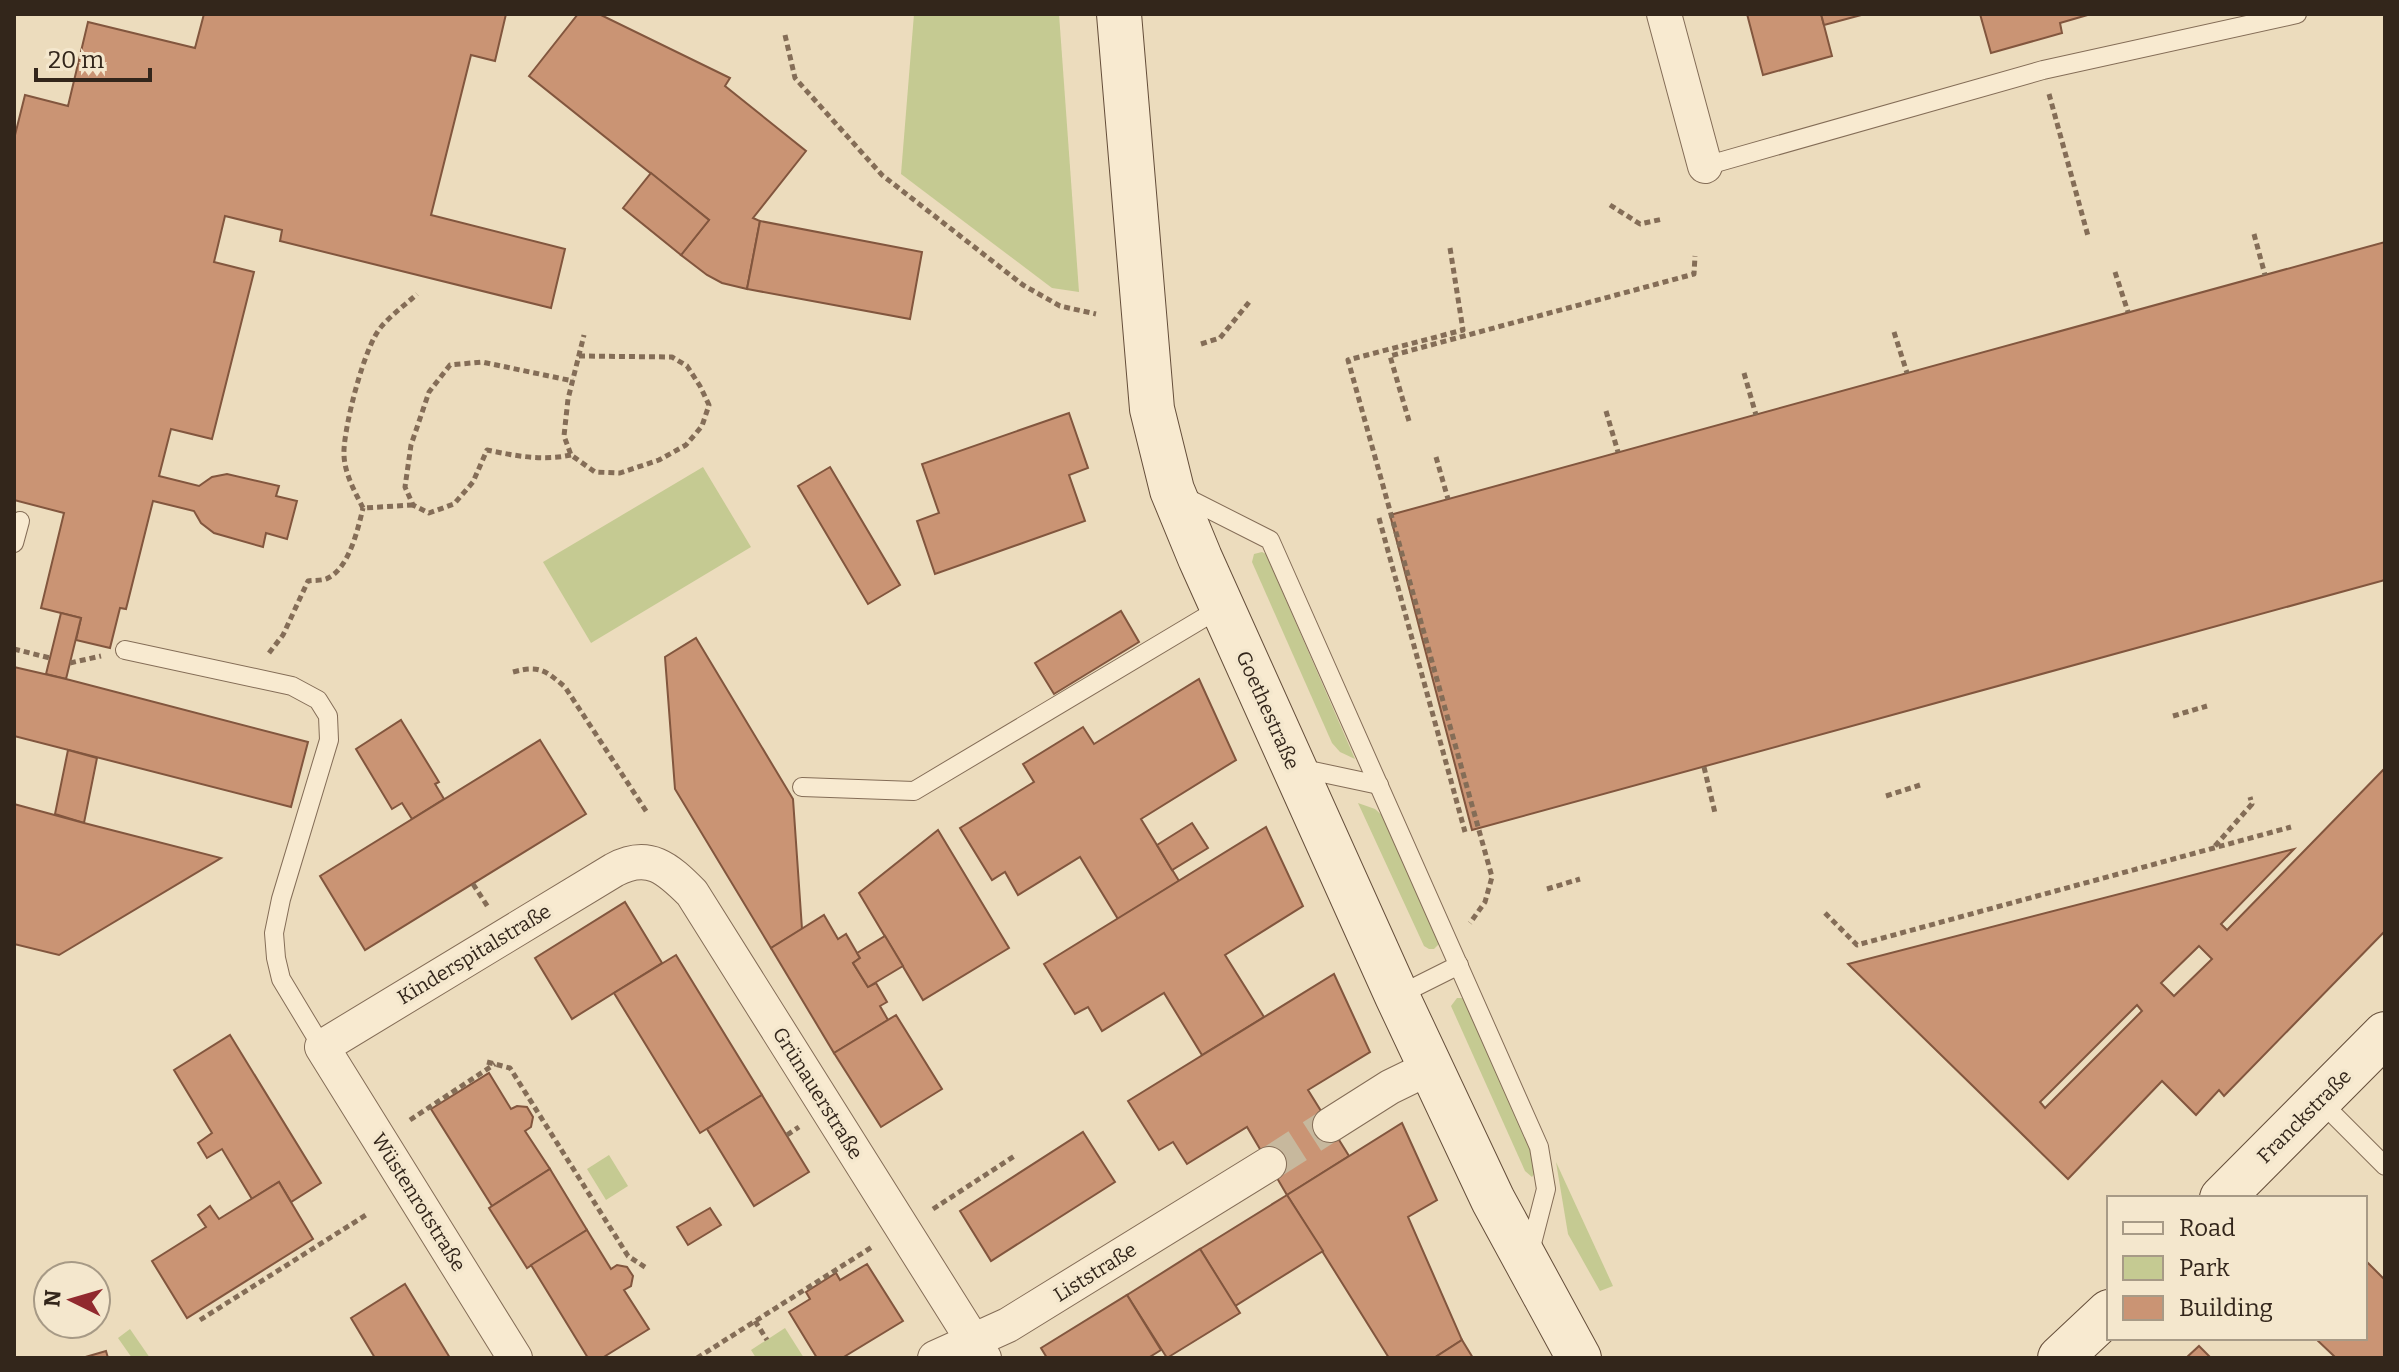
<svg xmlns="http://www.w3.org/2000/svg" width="2399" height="1372" viewBox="0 0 2399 1372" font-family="Bitter,serif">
  <rect width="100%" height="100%" fill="#ecdcbd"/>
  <!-- green -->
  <g fill="#c5ca92">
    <path d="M914,14H1059L1079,292L1052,288L901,174Z"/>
    <path d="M703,467L751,547L591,643L543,562Z"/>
    <path d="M1262,552L1266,554L1355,759L1340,752L1332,743L1252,562L1254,554Z"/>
    <path d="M1358,803L1375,809L1385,818L1439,944L1434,949H1429L1424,946Z"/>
    <path d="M1457,998H1463L1466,1002L1529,1140L1535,1173L1532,1177L1525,1171L1451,1006Z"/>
    <path d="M609,1155L628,1186L606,1200L587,1169Z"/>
    <path d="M1556,1162L1613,1286L1600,1291L1568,1234Z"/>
    <path d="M785,1328L804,1358H756L751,1350Z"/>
    <path d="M130,1329L150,1358H132L118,1338Z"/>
  </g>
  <!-- building -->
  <g fill="#ca9474" stroke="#82563e" stroke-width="2" fill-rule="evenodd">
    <path d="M204,14H506L495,61L471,55L431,215L565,249L551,308L280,241L282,230L225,216L214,262L254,272L212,439L171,429L159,476L199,486L212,477L227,474L279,486L276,496L297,501L287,539L266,533L263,547L214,533L201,523L194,511L153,501L126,609L120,608L110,648L76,640L81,618L41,608L64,513L14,500V139L25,95L68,106L88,22L195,48Z"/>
    <path d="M578,14H599L730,78L725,86L806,151L753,218L760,221L747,289L722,283L707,275L681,255L709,220L529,76Z"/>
    <path d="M1747,14H1821L1832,56L1763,75Z"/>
    <path d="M1821,14H1865L1824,25Z"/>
    <path d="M1980,14H2091L2060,23L2062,33L1991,53Z"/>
    <path d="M651,173L709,220L681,255L623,208Z"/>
    <path d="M760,221L922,252L910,319L747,289Z"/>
    <path d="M2385,242V580L1472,830L1390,515Z"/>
    <path d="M1069,413L1088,468L1069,475L1085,521L935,574L917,521L939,513L922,464Z"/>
    <path d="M830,467L900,585L868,604L798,486Z"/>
    <path d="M1121,611L1139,642L1054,694L1035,663Z"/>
    <path d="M61,613L81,618L66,679L46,674Z"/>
    <path d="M696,638L793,799L802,929L771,948L675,789L665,657Z"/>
    <path d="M14,667L66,679L308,742L291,807L14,736Z"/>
    <path d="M1199,679L1236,760L1141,819L1179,881L1118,919L1080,857L1018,895L1005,872L992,880L960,828L1034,782L1023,764L1083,727L1094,744Z"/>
    <path d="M401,720L439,782L435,784L444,799L412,819L402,803L392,809L356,749Z"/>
    <path d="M540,740L586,814L365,950L320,876Z"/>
    <path d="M68,750L97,758L84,823L55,814Z"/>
    <path d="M2385,768V931L2224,1096L2219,1090L2196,1115L2162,1081L2068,1179L1848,964L2294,849L2221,924L2227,930ZM2199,946L2212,959L2174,996L2161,983ZM2137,1005L2142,1011L2045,1108L2040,1102Z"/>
    <path d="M14,804L84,823L221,858L59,955L14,944Z"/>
    <path d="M1192,823L1208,848L1172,870L1157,845Z"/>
    <path d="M1266,827L1303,906L1225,955L1264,1017L1202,1055L1164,993L1102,1031L1088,1007L1075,1014L1044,964Z"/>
    <path d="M938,830L1009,948L923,1000L859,893Z"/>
    <path d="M625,902L662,963L572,1019L535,958Z"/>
    <path d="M824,915L838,939L846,934L860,958L853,963L868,987L876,983L887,1002L880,1006L888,1020L834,1053L771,948Z"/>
    <path d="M885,936L903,966L868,987L853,963L860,958L857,953Z"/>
    <path d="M676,955L762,1095L700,1133L614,993Z"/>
    <path d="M1334,974L1370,1052L1308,1090L1349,1156L1287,1195L1247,1127L1187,1164L1173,1142L1159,1150L1128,1101Z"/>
    <path d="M896,1015L942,1089L881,1127L834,1053Z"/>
    <path d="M230,1035L321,1183L291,1202L279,1182L252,1199L222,1149L207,1158L198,1143L212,1133L174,1070Z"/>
    <path d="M489,1073L511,1109L517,1106L527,1107L533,1117L531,1127L525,1131L550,1169L492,1206L431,1109Z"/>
    <path d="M762,1095L809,1172L754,1206L707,1129Z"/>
    <path d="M1402,1123L1437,1200L1408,1217L1462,1340L1434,1358H1389L1287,1195Z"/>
    <path d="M1083,1132L1115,1182L991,1261L960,1211Z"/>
    <path d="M550,1169L587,1230L527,1268L489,1208Z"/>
    <path d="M279,1182L313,1239L187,1318L152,1261L206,1227L198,1215L210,1206L219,1219Z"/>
    <path d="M1287,1195L1323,1251L1235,1306L1200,1249Z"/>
    <path d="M710,1208L721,1225L688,1245L677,1227Z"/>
    <path d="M587,1230L611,1269L617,1265L627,1267L633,1276L631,1286L624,1290L649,1329L602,1358H588L531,1265Z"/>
    <path d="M1200,1249L1240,1313L1167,1358L1127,1295Z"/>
    <path d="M2365,1260L2385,1280V1358H2336L2315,1338H2365Z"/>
    <path d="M867,1264L903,1321L842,1358H817L789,1312L810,1299L806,1292L836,1273L840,1280Z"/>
    <path d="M405,1284L450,1358H375L351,1318Z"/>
    <path d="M1127,1295L1161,1350L1148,1358H1047L1041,1348Z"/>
    <path d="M1462,1340L1473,1358H1434Z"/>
    <path d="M2199,1346L2211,1358H2186Z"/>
    <path d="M106,1351L108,1358H82Z"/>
  </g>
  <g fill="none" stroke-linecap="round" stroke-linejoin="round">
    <!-- street-tunnel -->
    <path stroke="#c7b89d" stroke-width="34" stroke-dasharray="34 17" stroke-linecap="butt" d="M1269,1164L1330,1125"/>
    <!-- lane casing -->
    <g stroke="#846d57" stroke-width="20">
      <g id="lane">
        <path d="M1705,166L2043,70L2297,14"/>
        <path d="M1181,495L1270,540L1539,1147L1546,1189L1529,1255"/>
        <path d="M14,543L20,521"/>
        <path d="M125,650L292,686L318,700L328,716L329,740L281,899L274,933L276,958L281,979L322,1047"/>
        <path d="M1299,768L1379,785"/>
        <path d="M802,787L914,791L1222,607"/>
        <path d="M1397,996L1459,965"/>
        <path d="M2319,1100L2385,1166"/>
      </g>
    </g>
    <!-- street casing -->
    <g stroke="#846d57" stroke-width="36">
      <g id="street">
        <path d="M1664,14L1705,166"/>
        <path d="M1330,1125L1390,1087L1431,1067"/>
        <path d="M515,1358L322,1047L614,870C649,851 668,869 692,893L984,1358"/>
        <path d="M935,1358L1008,1325L1269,1164"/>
      </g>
    </g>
    <!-- secondary casing -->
    <g stroke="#654e3a" stroke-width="46">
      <g id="secondary">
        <path d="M1119,14L1152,409L1172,490L1200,558L1397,996L1493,1200L1579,1358"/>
        <path d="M2222,1198L2385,1034"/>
        <path d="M2060,1358L2109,1312"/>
      </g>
    </g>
    <!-- path -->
    <g stroke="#846d57" stroke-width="5" stroke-dasharray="6 4" stroke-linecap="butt">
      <path d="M785,35L795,78L882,175L1023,285L1060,306L1096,314"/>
      <path d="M2049,94L2088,236"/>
      <path d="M1610,205L1640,224L1663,219"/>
      <path d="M2254,234L2265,275"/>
      <path d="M1450,248L1463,330L1348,360L1492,877L1485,902L1470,923"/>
      <path d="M2115,272L2128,312"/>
      <path d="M1894,332L1907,373"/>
      <path d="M1201,344L1220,338L1250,301"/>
      <path d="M579,356L672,357L687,366L700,386L709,405L702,426L686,445L659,460L620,473L595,472L571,455L564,436L568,399L584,335"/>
      <path d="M1744,373L1756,415"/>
      <path d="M1606,411L1618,452"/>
      <path d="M1409,421L1390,356L1694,274L1695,256"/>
      <path d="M571,455C542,461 516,456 487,450L473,482L454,504L429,513L413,505L405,487L411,445L429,392L450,365L482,362L573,381"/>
      <path d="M1436,457L1448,499"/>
      <path d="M413,505L363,508C354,490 343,471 344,450C345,424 364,347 381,327C391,315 405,305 417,294"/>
      <path d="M1379,518L1465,832"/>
      <path d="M14,649L50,658"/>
      <path d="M269,653L283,635L308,581C313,580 323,581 328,578C349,568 358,529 363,508"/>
      <path d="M70,663L101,656"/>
      <path d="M513,672C539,665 545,670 565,687L648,814"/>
      <path d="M2173,716L2207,706"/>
      <path d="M1704,767L1715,813"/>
      <path d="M1886,796L1920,785"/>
      <path d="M2215,846L2252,804L2250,797"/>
      <path d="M473,884L488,907"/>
      <path d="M1547,889L1580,879"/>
      <path d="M1825,913L1857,945L2291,827"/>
      <path d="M487,1062L510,1068L628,1256L648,1269"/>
      <path d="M410,1120L495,1064"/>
      <path d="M787,1135L799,1127"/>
      <path d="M933,1209L1016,1155"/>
      <path d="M200,1320L366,1215"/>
      <path d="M755,1321L767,1340"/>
      <path d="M697,1358L872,1247"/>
    </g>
    <!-- lane -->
    <use href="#lane" stroke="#f8ead0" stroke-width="18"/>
    <!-- street -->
    <use href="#street" stroke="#f8ead0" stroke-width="34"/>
    <!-- secondary -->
    <use href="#secondary" stroke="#f8ead0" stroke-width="44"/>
  </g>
  <g text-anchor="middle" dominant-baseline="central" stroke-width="7" stroke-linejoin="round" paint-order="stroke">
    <!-- street labels -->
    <g font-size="20" fill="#33261b" stroke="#f4e7cd">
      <text transform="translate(1268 710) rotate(66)">Goethestraße</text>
      <text transform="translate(474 954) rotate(-31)">Kinderspitalstraße</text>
      <text transform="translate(818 1093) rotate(58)">Grünauerstraße</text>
      <text transform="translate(2304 1116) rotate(-45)">Franckstraße</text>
      <text transform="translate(419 1202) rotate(58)">Wüstenrotstraße</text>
      <text transform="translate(1095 1272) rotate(-32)">Liststraße</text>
    </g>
  </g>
  <!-- border -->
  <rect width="2399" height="1372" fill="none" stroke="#33261b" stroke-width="32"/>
  <!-- legend -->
  <rect x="2107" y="1196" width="260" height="144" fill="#f4e7cd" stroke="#a79a86" stroke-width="2"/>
  <rect x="2123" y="1222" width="40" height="12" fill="#f8ead0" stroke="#a79a86" stroke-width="2"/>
  <text x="2179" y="1236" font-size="24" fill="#33261b">Road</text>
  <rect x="2123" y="1256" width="40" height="24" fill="#c5ca92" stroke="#a79a86" stroke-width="2"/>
  <text x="2179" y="1276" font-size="24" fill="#33261b">Park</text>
  <rect x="2123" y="1296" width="40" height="24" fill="#ca9474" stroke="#a79a86" stroke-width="2"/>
  <text x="2179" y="1316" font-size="24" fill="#33261b">Building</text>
  <!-- north arrow -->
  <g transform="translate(72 1300) rotate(275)"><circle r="38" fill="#f4e7cd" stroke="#a79a86" stroke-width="2"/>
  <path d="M0-6L14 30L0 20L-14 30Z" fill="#91292e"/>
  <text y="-12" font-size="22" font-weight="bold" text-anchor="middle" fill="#33261b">N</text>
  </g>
  <!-- scale -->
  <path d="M36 68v12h114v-12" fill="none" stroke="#33261b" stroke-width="4"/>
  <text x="48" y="68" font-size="24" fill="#33261b" stroke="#f4e7cd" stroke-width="6" paint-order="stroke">20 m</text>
</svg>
